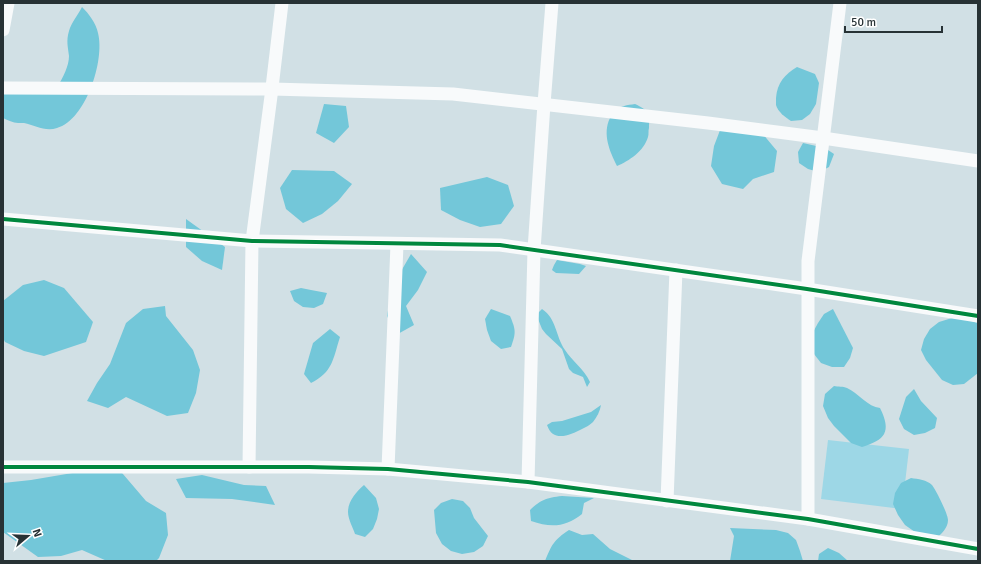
<svg xmlns="http://www.w3.org/2000/svg" width="981" height="564" viewBox="0 0 981 564" font-family="Signika,sans-serif">
  <rect width="100%" height="100%" fill="#d1e0e5"/>
  <!-- green -->
  <path fill="#9dd7e6" d="M828,440L909,449L902,509L821,499Z"/>
  <!-- forest -->
  <g fill="#73c7d9">
    <path d="M82,7C89,14 96,23 98,33C105,60 86,120 57,128C45,132 35,125 24,123C22,123 20,123 18,123C13,123 8,120 3,118V90L58,86C63,77 69,66 69,56C68,47 66,41 69,31C71,23 78,15 82,7Z"/>
    <path d="M797,67L815,74L819,83L816,104L810,114L802,120L791,121C785,117 778,112 776,105C776,102 776,100 776,98C777,83 785,74 797,67Z"/>
    <path d="M324,104L346,106L349,127L334,143L316,133Z"/>
    <path d="M635,104C648,110 650,113 649,128C648,131 649,134 648,137C644,151 629,161 617,166C610,152 602,134 610,118C611,116 612,112 614,111C621,106 627,105 635,104Z"/>
    <path d="M722,125L762,133L777,151L774,172L753,179L743,189L722,184L711,166L714,146Z"/>
    <path d="M803,143L825,148L834,154L829,167L819,172L808,169L799,163L798,152Z"/>
    <path d="M292,170L334,171L352,184L338,201L322,214L303,223L286,209L280,188Z"/>
    <path d="M487,177L508,185L514,206L501,224L480,227L460,220L441,210L440,188Z"/>
    <path d="M186,219L225,247L222,270L202,261L186,247Z"/>
    <path d="M411,254L427,272L418,290L406,306L414,325L396,335L387,316L391,294L400,273Z"/>
    <path d="M557,260L580,264L586,266L579,274L556,273L552,270L554,265Z"/>
    <path d="M44,280L64,288L93,322L86,342L44,356L24,351L5,342L3,338V301L23,285Z"/>
    <path d="M301,288L311,290L327,293L323,304L314,308L303,307L294,301L290,291Z"/>
    <path d="M165,306L166,316L193,350L200,370L196,393L188,413L167,416L126,397L108,408L87,401L97,383L110,364L126,323L143,309Z"/>
    <path d="M491,309L510,316C516,330 516,333 511,347L501,349L491,341L487,330L485,319Z"/>
    <path d="M542,309C557,319 555,335 565,350C572,361 584,369 590,382L587,387L583,377L573,373L569,369L562,349L546,334L542,329L538,319V313Z"/>
    <path d="M833,309L853,348L850,358L844,367H832L821,363L814,354L812,334L818,323L824,314Z"/>
    <path d="M952,318L964,319L978,323V373L964,384L953,385L942,380L926,360L921,350L924,339L930,329L939,322Z"/>
    <path d="M330,329L340,337C333,359 333,372 311,383L304,374L313,343Z"/>
    <path d="M834,386C838,387 843,386 847,388C858,393 868,407 880,408C892,432 885,440 862,447L851,443L834,426L828,418L823,406L825,394Z"/>
    <path d="M914,389L921,401L937,418L935,428L925,433L914,435L904,429L899,419L906,397Z"/>
    <path d="M601,405C600,411 597,417 593,422C590,425 586,427 582,429C570,435 553,443 547,425L552,422L562,421L591,412Z"/>
    <path d="M117,467L146,501L166,513L168,535L159,558L156,561H107L82,550L61,556L38,557L3,532V483L31,480L96,469Z"/>
    <path d="M202,475L244,485L266,486L275,505L232,499L186,498L176,479Z"/>
    <path d="M911,478C918,479 927,480 932,485C936,490 948,514 948,520C948,528 941,534 936,539H925L905,525L898,515L893,504L895,493L901,483Z"/>
    <path d="M364,485L376,498L379,509L377,519L373,529L365,537L355,534C353,528 348,519 348,512C348,501 356,492 364,485Z"/>
    <path d="M562,496L594,498L584,503L582,514C566,527 551,528 531,521L530,510C542,499 546,498 562,496Z"/>
    <path d="M452,499L463,501L470,508L474,518L488,536L483,546L474,552L462,554L451,551L442,544L436,533L434,510L441,503Z"/>
    <path d="M730,528L776,530L788,533L796,540L800,551L803,561H730L734,536Z"/>
    <path d="M569,530L582,535L593,534L610,549L634,561H545C552,544 554,540 569,530Z"/>
    <path d="M828,548L839,553L848,561H818L819,554Z"/>
  </g>
  <g fill="none" stroke-linecap="round" stroke-linejoin="round">
    <!-- minor -->
    <g stroke="#f8fafb" stroke-width="13">
      <path d="M3,30L8,3"/>
      <path d="M3,88L272,89L453,94L708,123L823,138L978,161"/>
      <path d="M3,219L252,241L500,245L807,289L978,316"/>
      <path d="M3,467H309L388,469L528,482L808,519L978,549"/>
      <path d="M249,467L252,241L271,96L282,3"/>
      <path d="M388,469L397,244"/>
      <path d="M528,482L534,250L544,104L552,3"/>
      <path d="M667,501L676,270"/>
      <path d="M808,519V261L840,3"/>
    </g>
    <!-- cycleway casing -->
    <g stroke="#fff" stroke-width="6">
      <g id="cycleway">
        <path d="M3,219L252,241L500,245L807,289L978,316"/>
        <path d="M3,467H309L388,469L528,482L808,519L978,549"/>
      </g>
    </g>
    <!-- cycleway -->
    <use href="#cycleway" stroke="#00873e" stroke-width="4"/>
  </g>
  <!-- border -->
  <rect width="981" height="564" fill="none" stroke="#273235" stroke-width="8"/>
  <!-- north arrow -->
  <g transform="translate(28 536) rotate(71)" stroke="#ffffff" stroke-width="3" paint-order="stroke">
  <path d="M0-3L7 15L0 10L-7 15Z" fill="#273235"/>
  <text y="-6" font-size="11" font-weight="bold" text-anchor="middle" fill="#273235">N</text>
  </g>
  <!-- scale -->
  <path d="M845 26v6h97v-6" fill="none" stroke="#273235" stroke-width="2"/>
  <text x="851" y="26" font-size="12" fill="#273235" stroke="#ffffff" stroke-width="3" paint-order="stroke">50 m</text>
</svg>
